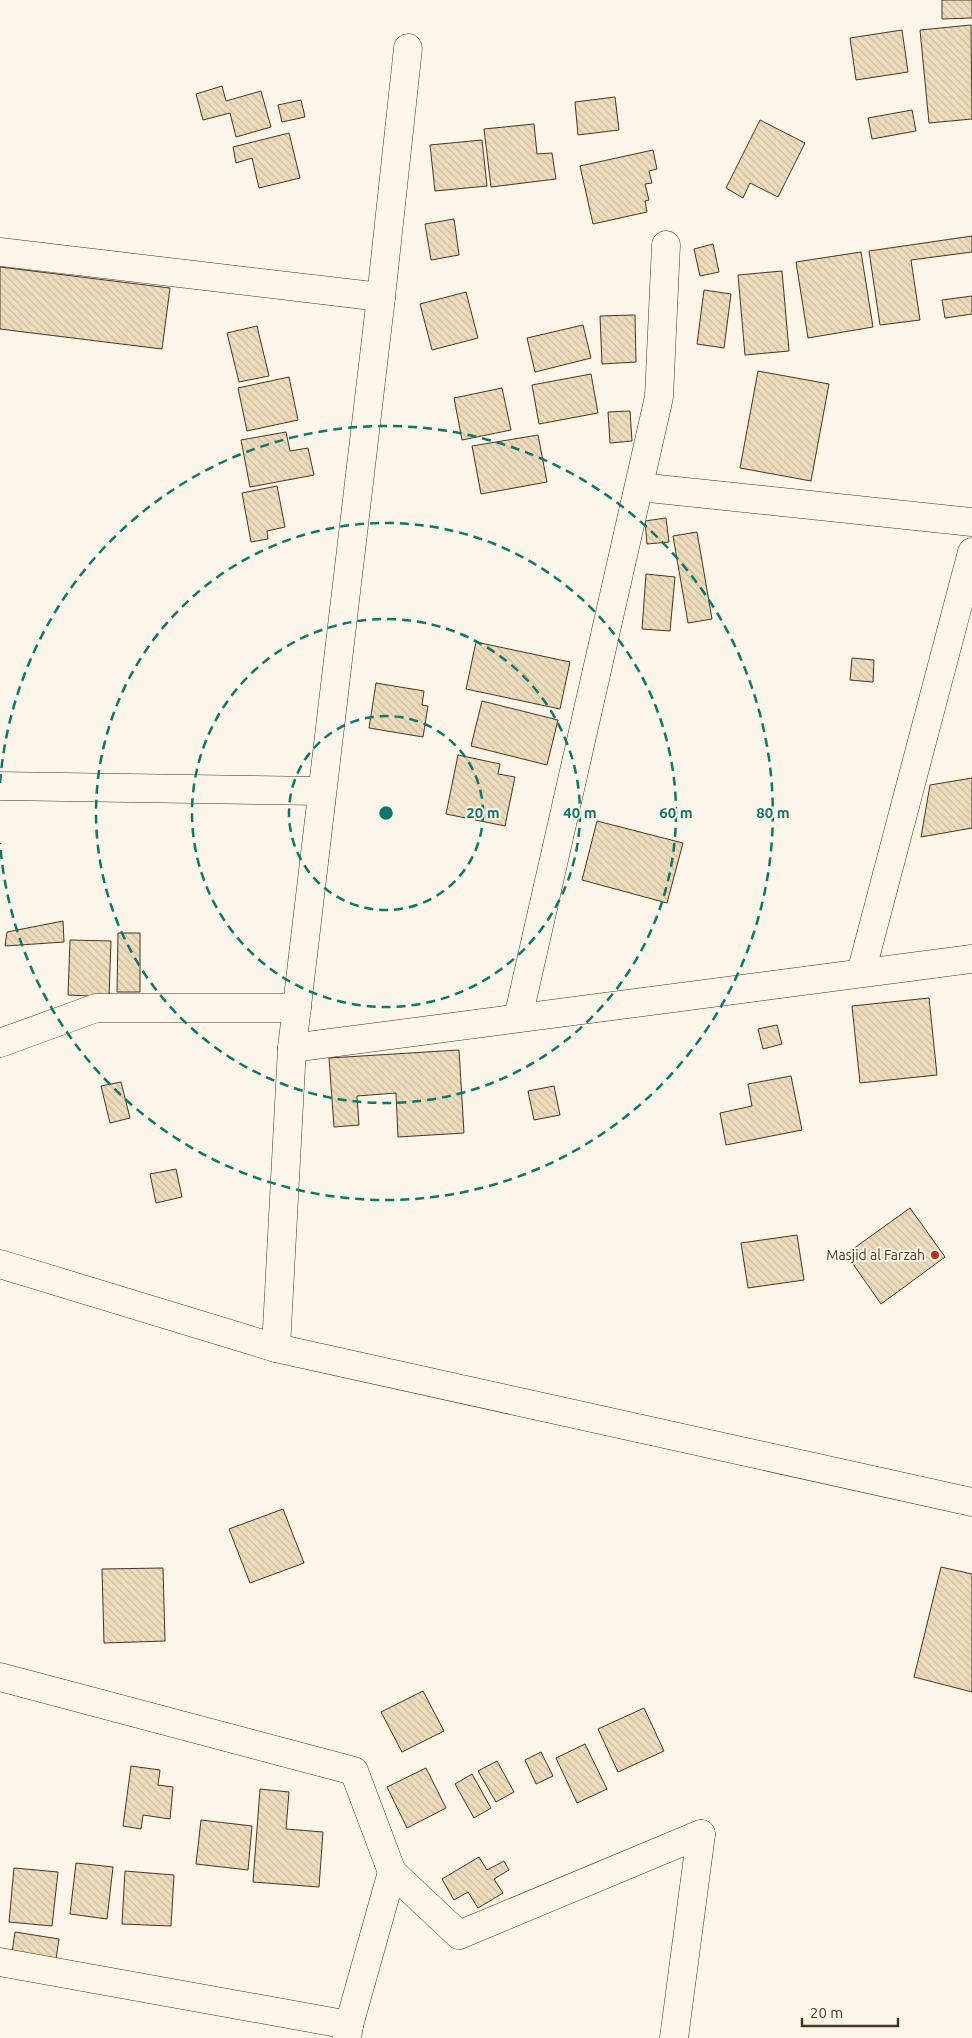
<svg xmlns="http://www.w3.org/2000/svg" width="972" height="2038" viewBox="0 0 972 2038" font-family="Ubuntu,sans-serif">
  <defs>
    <pattern id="building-back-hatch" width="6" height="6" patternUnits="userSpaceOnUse" patternTransform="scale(1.25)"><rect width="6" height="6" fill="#ecdcbc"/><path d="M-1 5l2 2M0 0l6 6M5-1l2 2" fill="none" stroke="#ccbda1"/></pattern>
  </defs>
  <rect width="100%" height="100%" fill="#fbf6e9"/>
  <!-- building -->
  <g fill="url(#building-back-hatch)" stroke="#4a3520">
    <path d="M942,0H972V18L942,19Z"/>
    <path d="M971,25L972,119L929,123L920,30Z"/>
    <path d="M902,30L908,72L856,80L850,38Z"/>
    <path d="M222,86L226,101L261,91L271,127L236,137L230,113L203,120L196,94Z"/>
    <path d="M615,97L619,130L578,135L575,102Z"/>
    <path d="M301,100L305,117L282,122L278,105Z"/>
    <path d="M912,110L916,131L872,139L868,118Z"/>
    <path d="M760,120L805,143L778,197L750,183L743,198L726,188Z"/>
    <path d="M534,124L537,154L552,153L556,179L491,187L484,129Z"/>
    <path d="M289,133L300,178L259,188L252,158L236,163L233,147Z"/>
    <path d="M482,140L487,186L435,191L430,145Z"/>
    <path d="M653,150L657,169L649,171L652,183L645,184L649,200L645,201L647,212L593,224L580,166Z"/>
    <path d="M454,219L459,255L431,260L425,224Z"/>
    <path d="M972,236V252L911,260L920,320L880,325L869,251Z"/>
    <path d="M713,244L719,272L700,276L694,249Z"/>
    <path d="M861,252L873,327L808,338L796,262Z"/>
    <path d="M0,267L170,288L162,349L0,329Z"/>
    <path d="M782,271L789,351L745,355L738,275Z"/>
    <path d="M704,290L731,294L724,348L697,344Z"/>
    <path d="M466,292L478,338L432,350L420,304Z"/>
    <path d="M972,296V314L945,318L942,300Z"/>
    <path d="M635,315L636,362L602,364L600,316Z"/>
    <path d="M583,325L591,358L535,372L527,338Z"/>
    <path d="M257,326L269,376L239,382L227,333Z"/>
    <path d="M758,371L829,384L811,481L740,468Z"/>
    <path d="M591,374L598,413L539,424L532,385Z"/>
    <path d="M289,377L298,420L247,431L238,388Z"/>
    <path d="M502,388L511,430L462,440L454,398Z"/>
    <path d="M630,411L632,441L610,443L608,412Z"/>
    <path d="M286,432L290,451L308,448L314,475L250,487L241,440Z"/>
    <path d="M538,435L547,482L481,494L472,446Z"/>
    <path d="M277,486L285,527L267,531L268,539L251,542L242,493Z"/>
    <path d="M666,518L669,542L647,544L645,521Z"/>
    <path d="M697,532L712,619L688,623L673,536Z"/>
    <path d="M646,574L675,577L670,631L642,629Z"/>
    <path d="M476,642L570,662L560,709L466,689Z"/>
    <path d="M852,658L874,660L873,682L850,680Z"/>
    <path d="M376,683L424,691L422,705L428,706L423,737L369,728Z"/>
    <path d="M482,701L558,720L547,765L471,746Z"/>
    <path d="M458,755L500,764L498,774L515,777L505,826L446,814Z"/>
    <path d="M972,778V828L921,837L930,785Z"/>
    <path d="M597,821L683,843L667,903L582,880Z"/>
    <path d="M63,921L64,942L5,946L7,932Z"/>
    <path d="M118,933H140V992H117Z"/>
    <path d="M70,940L111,941L109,997L68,995Z"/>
    <path d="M929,998L937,1075L860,1083L852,1006Z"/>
    <path d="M777,1025L782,1044L763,1049L758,1029Z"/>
    <path d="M459,1050L464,1133L398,1137L396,1093L357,1096L359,1125L334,1127L329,1058Z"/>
    <path d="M791,1076L802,1130L726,1145L720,1113L752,1106L748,1084Z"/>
    <path d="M121,1082L130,1118L110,1123L101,1086Z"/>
    <path d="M554,1086L560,1115L534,1120L528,1091Z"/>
    <path d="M176,1169L182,1197L156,1203L150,1174Z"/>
    <path d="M910,1208L945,1257L881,1304L846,1254Z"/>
    <path d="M797,1235L804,1280L748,1288L741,1243Z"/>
    <path d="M283,1509L304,1563L250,1583L229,1529Z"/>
    <path d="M941,1567L972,1574V1692L914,1677Z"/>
    <path d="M163,1568L165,1641L104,1643L102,1569Z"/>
    <path d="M423,1691L444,1731L402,1752L381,1712Z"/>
    <path d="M644,1708L664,1751L618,1772L598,1729Z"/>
    <path d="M585,1744L607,1789L577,1803L556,1758Z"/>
    <path d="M541,1752L553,1776L536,1784L525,1760Z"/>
    <path d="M497,1761L514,1792L496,1802L478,1771Z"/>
    <path d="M131,1766L160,1770L158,1785L173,1787L170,1819L143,1815L141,1829L123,1826Z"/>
    <path d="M426,1768L446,1808L407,1828L387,1787Z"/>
    <path d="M472,1774L491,1808L474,1818L455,1784Z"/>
    <path d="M260,1789L289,1792L286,1829L323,1832L319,1887L253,1882Z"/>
    <path d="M201,1820L252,1826L248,1870L196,1864Z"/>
    <path d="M479,1857L487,1870L504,1861L509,1870L494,1879L503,1893L478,1908L468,1892L454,1900L442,1879Z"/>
    <path d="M76,1863L113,1867L107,1919L70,1914Z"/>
    <path d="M14,1868L58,1872L52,1926L9,1922Z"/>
    <path d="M125,1871L174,1875L171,1926L122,1924Z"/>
    <path d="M15,1932L59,1939L53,1979L9,1973Z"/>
  </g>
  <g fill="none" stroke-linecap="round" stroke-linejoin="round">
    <!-- minor casing -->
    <g stroke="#4a3520" stroke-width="29">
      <g id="minor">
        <path d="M408,48L381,297L292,1048L972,959"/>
        <path d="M0,252L381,297"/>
        <path d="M639,487L972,522"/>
        <path d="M0,786L321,791"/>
        <path d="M861,973L972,552"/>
        <path d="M518,1018L659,397L666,245"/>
        <path d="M0,1043L96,1008H297"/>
        <path d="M0,1264L276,1348L972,1502"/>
        <path d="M276,1348L292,1048"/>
        <path d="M0,1677L354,1771L392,1872L349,2025L347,2038"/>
        <path d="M392,1872L459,1935L701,1834"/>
        <path d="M0,1962L349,2025"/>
        <path d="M674,2038L701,1834"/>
      </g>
    </g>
    <!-- minor -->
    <use href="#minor" stroke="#fbf6e9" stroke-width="28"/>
  </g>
  <!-- distance rings -->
  <g fill="none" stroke="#0f766e" stroke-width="2.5" stroke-dasharray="9 6">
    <circle cx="386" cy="813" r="97"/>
    <circle cx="386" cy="813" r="194"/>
    <circle cx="386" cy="813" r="290"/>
    <path d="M0 783A387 387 0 1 1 0 843"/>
  </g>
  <!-- markers -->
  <circle fill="#c62828" stroke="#fbf6e9" stroke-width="2" cx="935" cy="1255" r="5"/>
  <g text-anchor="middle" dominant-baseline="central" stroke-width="4" stroke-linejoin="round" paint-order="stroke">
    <!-- poi labels -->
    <g font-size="14" fill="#4a3520" stroke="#fbf6e9" text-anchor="end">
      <text x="925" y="1255">Masjid al Farzah</text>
    </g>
  </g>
  <circle cx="386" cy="813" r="8" fill="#0f766e" stroke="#fbf6e9" stroke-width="2.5"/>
  <g font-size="15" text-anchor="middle" font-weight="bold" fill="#0f766e" stroke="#fbf6e9" stroke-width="4" stroke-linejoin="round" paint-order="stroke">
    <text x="483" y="818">20 m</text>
    <text x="580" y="818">40 m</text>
    <text x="676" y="818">60 m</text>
    <text x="773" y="818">80 m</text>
  </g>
  <!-- scale -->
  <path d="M802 2018v8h96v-8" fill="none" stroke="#4a3520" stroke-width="2.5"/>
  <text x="810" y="2018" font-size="15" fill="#4a3520" stroke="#fbf6e9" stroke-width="4" paint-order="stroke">20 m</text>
</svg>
